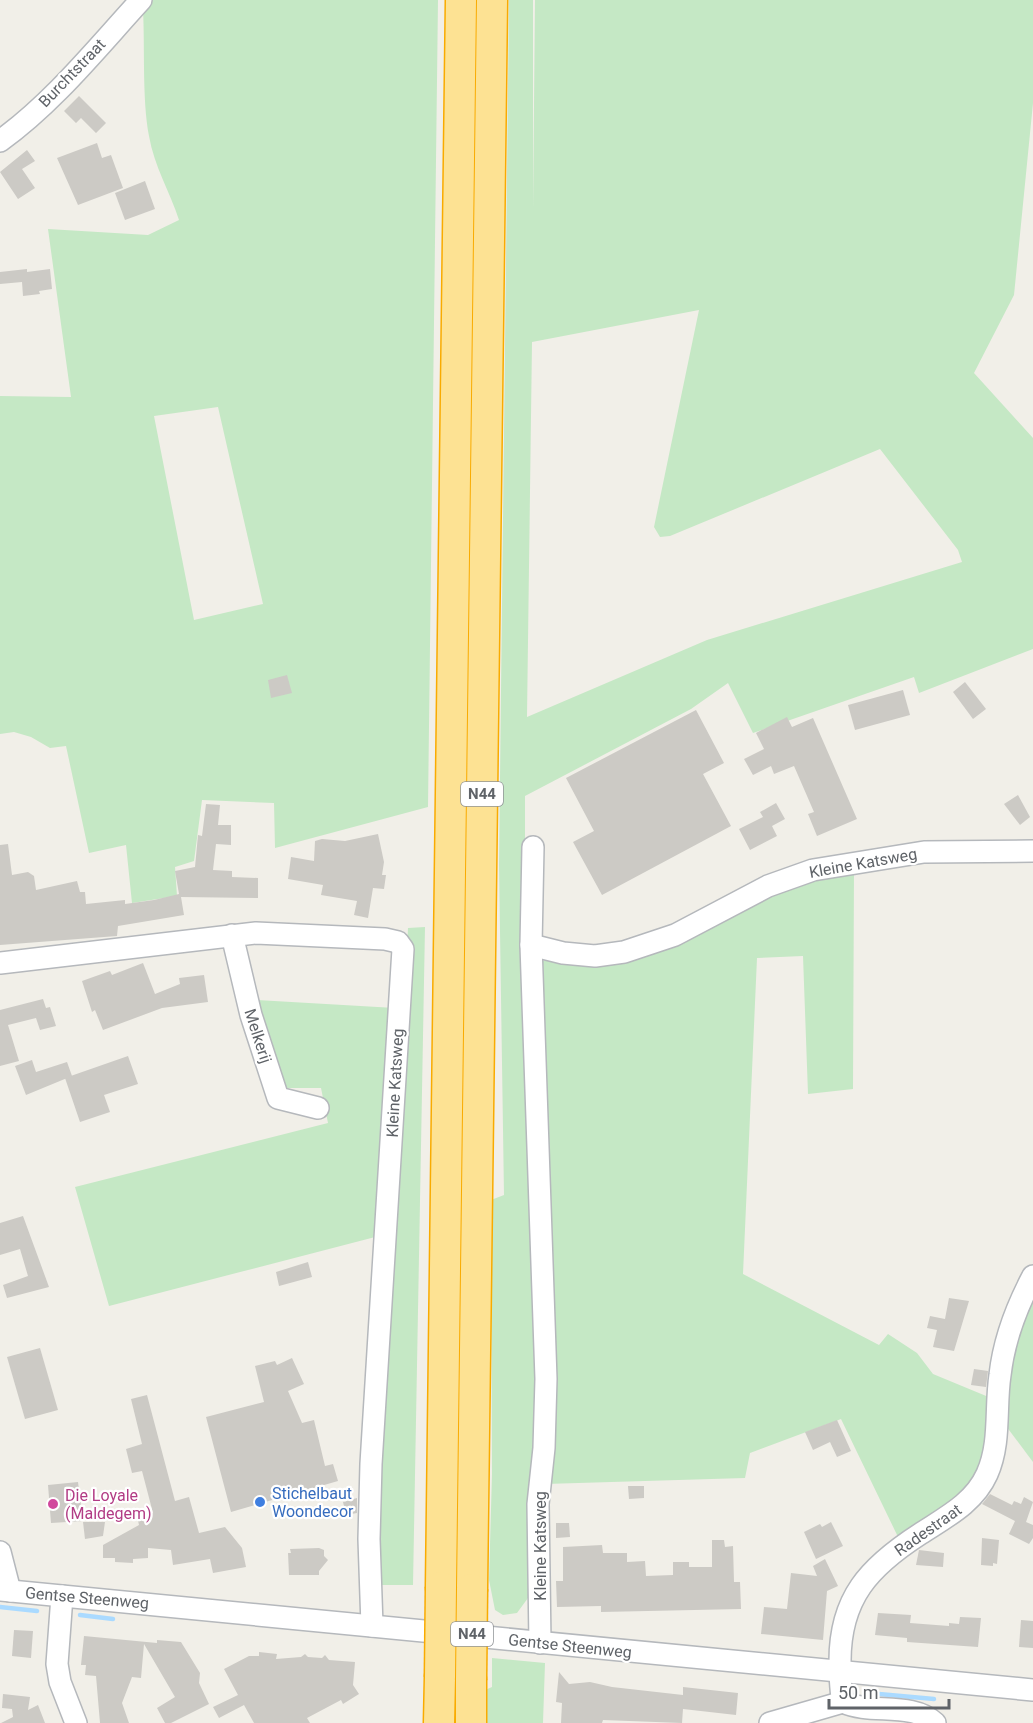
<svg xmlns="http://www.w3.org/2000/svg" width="1033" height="1723" viewBox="0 0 1033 1723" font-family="Roboto,sans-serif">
  <rect width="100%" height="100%" fill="#f1efe8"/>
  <!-- green -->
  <g fill="#c5e8c5" fill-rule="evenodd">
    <path d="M153,0H438L428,807L275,848L274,803L202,800L194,861L175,867L177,896L132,903L126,845L89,853L66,746L50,748L31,737L14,732L0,734V396L71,397L48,229L148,235L179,220C170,192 154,166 149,136C142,99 145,49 143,10ZM218,407L263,604L194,620L154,416Z"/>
    <path d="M509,0H533V209L535,0H1033V103L1014,295L974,373L1033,438V649L919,693L914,677L753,733L728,683L691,709L525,796V866L535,1267L536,1587L517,1613L503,1615L495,1610L489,1580L492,1474L491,1200L504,1195L499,865ZM699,310L654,527L660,537L670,536L880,449L958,550L962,562L707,640L527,717L532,342Z"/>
    <path d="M854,871L853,1089L808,1094L803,956L757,958L743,1274L879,1345L888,1334L917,1353L933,1374L991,1398L989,1450L968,1490L899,1539L841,1419L750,1453L745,1478L545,1484L536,961L614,960L709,921L714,928L715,922C766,894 797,883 854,871Z"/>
    <path d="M425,927L413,1585H376L408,928Z"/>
    <path d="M257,1000L395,1008L379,1236L109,1306L75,1187L328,1123L321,1088H285Z"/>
    <path d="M1033,1288V1462L1006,1426L1004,1375Z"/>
    <path d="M492,1658L545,1663L543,1723H485V1690L492,1687Z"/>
  </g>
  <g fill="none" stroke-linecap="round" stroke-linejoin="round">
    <!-- stream -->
    <g stroke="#aadaff" stroke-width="4.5">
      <path d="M0,1607L37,1611"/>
      <path d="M80,1615L113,1619"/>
      <path d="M868,1693L934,1699"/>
    </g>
  </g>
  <!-- building -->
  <g fill="#cccac5">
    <path d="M79,96L106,123L96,133L81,118L76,123L64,111Z"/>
    <path d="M97,143L102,158L111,155L123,188L78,205L57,158Z"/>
    <path d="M27,150L35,161L22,169L35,188L18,199L0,172Z"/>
    <path d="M145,181L155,209L125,220L115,193Z"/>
    <path d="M27,269V272L50,269L52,289L39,291L40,294L23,296L22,282L0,284V272Z"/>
    <path d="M287,675L292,693L271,698L268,680Z"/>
    <path d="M965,682L986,709L973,719L953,692Z"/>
    <path d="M903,690L910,715L855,730L848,705Z"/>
    <path d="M696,710L724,763L703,774L731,826L602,895L573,842L594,831L566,778Z"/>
    <path d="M787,717L792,727L813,718L857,819L817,836L808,814L814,812L794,766L774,774L771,766L753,775L744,759L764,749L756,733Z"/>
    <path d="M1018,795L1030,817L1020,825L1004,804Z"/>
    <path d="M776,803L785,819L772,826L777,836L750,850L739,829L763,817L760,812Z"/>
    <path d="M206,804L220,805L218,825H231V845L216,844L213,870L232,871V877L258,878V898L181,897L184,915L118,926L117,936L0,945V845L8,844L12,875L28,872L34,876L36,890L77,881L80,892H85L86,904L125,900V904L154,900L179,894L175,871L195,867L198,835L202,836Z"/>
    <path d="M378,834L384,862L382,875H386L384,889L373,888L368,918L354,915L357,901L321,895L323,885L288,879L291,857L314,861L315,841L322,839L345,841Z"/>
    <path d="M143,963L155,994L180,984L179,978L204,975L208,1002L162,1008L103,1030L95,1010L92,1012L82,981L110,971L112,975Z"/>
    <path d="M43,999L46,1008L50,1007L56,1026L40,1030L36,1018L8,1025L19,1061L0,1066V1010Z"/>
    <path d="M128,1056L138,1084L104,1095L110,1112L80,1122L65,1078Z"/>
    <path d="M32,1060L36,1072L67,1062L72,1076L26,1095L15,1066Z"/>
    <path d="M23,1216L49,1287L7,1298L3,1285L28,1276L20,1249L0,1255V1223Z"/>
    <path d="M308,1262L312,1277L279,1286L276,1272Z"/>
    <path d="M949,1298L969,1301L954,1351L933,1347L937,1330L927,1328L930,1316L945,1319Z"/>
    <path d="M40,1348L58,1410L25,1419L7,1357Z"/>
    <path d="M292,1358L304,1384L288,1391L302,1423L314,1420L325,1466L333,1464L338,1481L231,1512L206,1417L264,1402L255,1366L275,1361L277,1365Z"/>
    <path d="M974,1369L988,1371L986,1387L971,1385Z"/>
    <path d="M147,1395L175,1501L189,1497L199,1533L225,1527L242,1548L246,1567L213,1573L210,1559L173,1565L171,1550L148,1548V1558L133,1559V1563L115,1562V1558H103V1545L139,1525L137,1516L153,1513L142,1471L132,1473L126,1449L142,1444L131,1399Z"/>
    <path d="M837,1420L851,1451L837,1457L830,1442L813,1450L805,1432Z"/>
    <path d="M78,1482L83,1521L51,1523L48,1485Z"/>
    <path d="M628,1486H644V1498L629,1499Z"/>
    <path d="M990,1494L1012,1505L1014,1501L1021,1504L1024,1497L1033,1502L1026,1522L1033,1525V1538L1029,1544L1009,1534L1015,1521L982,1504Z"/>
    <path d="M357,1498V1513L346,1515L343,1502Z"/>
    <path d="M83,1522H105L103,1536L85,1539Z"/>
    <path d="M831,1522L843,1546L816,1559L804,1532L820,1524L822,1527Z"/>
    <path d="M556,1523H569L570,1537L556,1538Z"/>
    <path d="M982,1538L999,1540L997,1564L993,1563V1566L981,1565Z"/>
    <path d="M712,1540H724L725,1547L733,1546L734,1582H740L741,1609L601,1612V1606L557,1607L556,1581H563V1547L602,1545L603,1553H627V1562L645,1561L646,1576L673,1575V1562H689V1567H712Z"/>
    <path d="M319,1548L324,1550V1556L328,1560L319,1571V1575H289L288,1553H291L290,1549Z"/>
    <path d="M919,1550L944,1553L943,1567L916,1565Z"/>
    <path d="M825,1559L838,1586L827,1591L823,1640L761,1634L764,1607L787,1609L791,1573L817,1576L813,1566Z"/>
    <path d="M878,1613L911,1615L910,1623L949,1626V1623L959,1624L960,1617L981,1618L978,1647L907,1642V1638L875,1635Z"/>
    <path d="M1021,1620L1033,1621V1648L1019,1647Z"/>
    <path d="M14,1630L33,1631L31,1658L12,1656Z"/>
    <path d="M84,1636L157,1643V1640L181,1642L200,1673L199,1683L209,1704L171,1723H165L157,1708L175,1697L144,1644L141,1678L132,1677L122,1703L129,1723H100L96,1676L85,1675L86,1665H81Z"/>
    <path d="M259,1652L277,1654L276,1659L301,1657L305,1654L308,1657L322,1658L325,1655L329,1660L355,1662L353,1685L359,1694L343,1704L341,1700L307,1718L310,1723H254L244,1705L219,1718L213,1707L238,1695L224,1669L249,1656H259Z"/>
    <path d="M559,1672L569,1684L590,1682L612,1687L683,1695V1687L738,1693L736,1715L683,1709L682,1723L603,1720L602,1723H561L562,1703L556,1702Z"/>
    <path d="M3,1694L30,1697L28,1710L38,1705L45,1723H1L13,1717L12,1709L2,1708Z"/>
  </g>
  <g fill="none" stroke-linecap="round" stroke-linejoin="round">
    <!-- minor casing -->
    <g stroke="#b5b8bc" stroke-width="24">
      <g id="minor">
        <path d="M0,141C53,103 97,48 141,0"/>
        <path d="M533,847L531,945L546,1379L544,1448L538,1504L540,1643"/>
        <path d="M232,935L251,1015L278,1098L318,1108"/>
        <path d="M531,945L563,953L595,956L624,952L675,935L768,886L813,870L924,852L1033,851"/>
        <path d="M0,963L256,933L385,939L398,942L403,949L371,1464L369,1539L372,1626"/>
        <path d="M0,1552L10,1591"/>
        <path d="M0,1590L1033,1690"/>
        <path d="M62,1596L57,1664L60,1682L76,1723"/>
        <path d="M843,1702C840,1689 840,1675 840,1661C840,1598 869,1567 920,1534C946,1517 974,1503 987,1474C1001,1443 995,1408 1000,1375C1004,1339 1016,1308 1033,1276"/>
        <path d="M843,1702C871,1715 911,1701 935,1723"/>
        <path d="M770,1723L843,1702"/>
      </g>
    </g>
    <!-- highway casing -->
    <g stroke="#f9ab00" stroke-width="33">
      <g id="highway">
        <path d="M441,1587L461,0"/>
        <path d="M472,1589L492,0"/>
        <path d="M439,1723L440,1677"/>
        <path d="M471,1723V1680"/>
      </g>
    </g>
    <!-- minor -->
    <use href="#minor" stroke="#fff" stroke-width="21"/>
    <!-- highway -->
    <use href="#highway" stroke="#fde293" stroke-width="30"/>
    <!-- highway-bridge casing -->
    <g stroke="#f9ab00" stroke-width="33" stroke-linecap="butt">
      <g id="highway-bridge">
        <path d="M440,1677L441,1587"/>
        <path d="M471,1680L472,1589"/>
      </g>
    </g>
    <!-- highway-bridge -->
    <use href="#highway-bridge" stroke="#fde293" stroke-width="30"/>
  </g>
  <!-- markers -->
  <circle fill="#3f7fe0" stroke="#fff" stroke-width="2" cx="260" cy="1502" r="6"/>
  <circle fill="#d1479c" stroke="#fff" stroke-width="2" cx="53" cy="1504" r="6"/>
  <g text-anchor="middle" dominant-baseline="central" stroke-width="4.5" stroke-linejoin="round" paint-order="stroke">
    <!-- shield labels -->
    <g fill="#fff" stroke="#8f9295" stroke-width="1.5">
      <rect x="461" y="782" width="42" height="24" rx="4.5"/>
      <rect x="451" y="1622" width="42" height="24" rx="4.5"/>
    </g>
    <g font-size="15" font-weight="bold" fill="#5f6368">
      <text x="482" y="794">N44</text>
      <text x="472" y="1634">N44</text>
    </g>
    <!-- street labels -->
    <g font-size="16" fill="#5f6368" stroke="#fff">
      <text transform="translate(72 73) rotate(-46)">Burchtstraat</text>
      <text transform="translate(863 863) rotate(-10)">Kleine Katsweg</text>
      <text transform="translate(258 1036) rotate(72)">Melkerij</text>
      <text transform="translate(395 1083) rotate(-87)">Kleine Katsweg</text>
      <text transform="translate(928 1530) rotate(-35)">Radestraat</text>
      <text transform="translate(540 1546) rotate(-90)">Kleine Katsweg</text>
      <text transform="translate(87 1598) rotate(5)">Gentse Steenweg</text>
      <text transform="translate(570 1646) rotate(6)">Gentse Steenweg</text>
    </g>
    <!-- shop labels -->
    <g font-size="16" fill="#366cbe" stroke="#fff" text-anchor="start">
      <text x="272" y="1493">Stichelbaut<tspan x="272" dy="18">Woondecor</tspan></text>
    </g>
    <!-- hotel labels -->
    <g font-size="16" fill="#b23c85" stroke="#fff" text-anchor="start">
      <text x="65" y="1495">Die Loyale<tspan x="65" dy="18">(Maldegem)</tspan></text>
    </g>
  </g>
  <!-- scale -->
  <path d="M829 1699v9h120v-9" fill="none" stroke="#5f6368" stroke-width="3"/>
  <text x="838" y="1699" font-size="18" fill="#5f6368" stroke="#ffffff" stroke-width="4.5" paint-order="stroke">50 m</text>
</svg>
